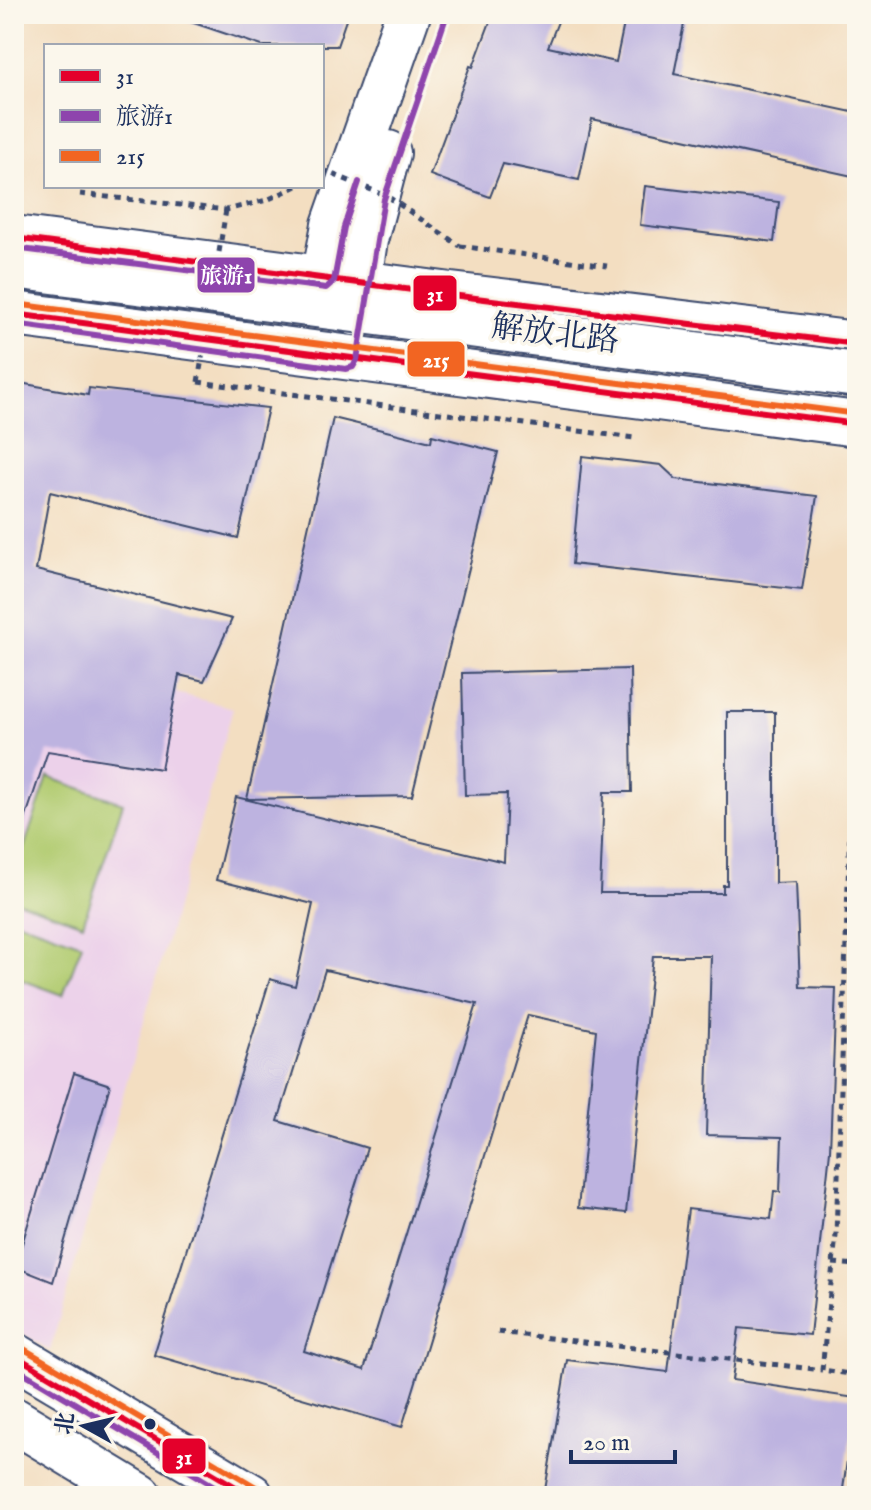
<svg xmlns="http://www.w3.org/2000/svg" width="871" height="1510" viewBox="0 0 871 1510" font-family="'IM FELL English','Noto Serif SC',serif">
  <rect width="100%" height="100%" fill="#fbf7ec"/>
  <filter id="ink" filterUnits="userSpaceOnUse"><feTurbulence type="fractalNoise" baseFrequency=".0125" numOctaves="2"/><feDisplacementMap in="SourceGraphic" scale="16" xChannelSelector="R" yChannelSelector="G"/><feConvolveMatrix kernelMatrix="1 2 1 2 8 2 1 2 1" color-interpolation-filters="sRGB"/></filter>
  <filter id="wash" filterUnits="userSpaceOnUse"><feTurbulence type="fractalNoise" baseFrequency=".006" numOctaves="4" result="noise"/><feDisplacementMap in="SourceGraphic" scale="32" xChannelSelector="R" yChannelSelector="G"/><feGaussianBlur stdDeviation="1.8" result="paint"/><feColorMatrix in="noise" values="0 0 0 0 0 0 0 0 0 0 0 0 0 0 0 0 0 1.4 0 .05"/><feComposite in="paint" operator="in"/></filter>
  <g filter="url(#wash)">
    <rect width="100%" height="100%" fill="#f3dec1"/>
    <!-- built -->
    <path fill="#ecd1ea" d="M14,650L233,708L50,1351L14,1328Z"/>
    <!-- green -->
    <g fill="#b2cc72" stroke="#667e68" stroke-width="2">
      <path d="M48,777L123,803L83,924L14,900V877Z"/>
      <path d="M14,920L82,944L63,995L14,977Z"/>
    </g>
    <g id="blocks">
      <!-- building -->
      <g fill="#bdb3e0" fill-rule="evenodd">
        <path d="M183,14H348L337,46H262L182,19Z"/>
        <path d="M493,14H561L548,47L616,62L626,14H686L674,74L857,113V177L592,119L579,180L503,164L490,197L430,175L470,66L473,67Z"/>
        <path d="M645,186L779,202L774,242L640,225Z"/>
        <path d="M14,382L88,395L89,388L268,408L238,538L50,492L36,570L232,619L204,681L179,675L161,769L48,751L19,837L14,836Z"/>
        <path d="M333,418L431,442L432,435L498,452L412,796L247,799Z"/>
        <path d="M582,456L661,465L676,479L817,496L802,590L572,564Z"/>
        <path d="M630,669L632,792H604L600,893H723V885H727V712H775V883L796,882L800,987L836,988L830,1151L810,1335L739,1328L732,1380L856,1398L842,1496H544L567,1360L668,1372L688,1209L771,1219L774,1191L780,1192L782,1137L706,1135L711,956H653L626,1213L578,1208L596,1030L528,1015L402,1427L154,1355L270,979L295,986L313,904L216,880L236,797L504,862L507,794L465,795L462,673ZM325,970L477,1004L364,1370L304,1351L367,1148L278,1121Z"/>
        <path d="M74,1073L110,1085L53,1282L15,1267Z"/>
      </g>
    </g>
  </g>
  <g filter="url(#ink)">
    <use href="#blocks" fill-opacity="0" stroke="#3b496d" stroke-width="2"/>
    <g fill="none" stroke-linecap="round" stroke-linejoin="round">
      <!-- secondary casing -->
      <g stroke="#3b496d" stroke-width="48">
        <g id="secondary">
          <path d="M14,238L451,295L857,344"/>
          <path d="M332,305L324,278L334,225L408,14"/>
          <path d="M354,313L365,240L388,153"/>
          <path d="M14,314L857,424"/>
          <path d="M14,1355L251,1496"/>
          <path d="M14,1420L140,1496"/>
        </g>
      </g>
      <!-- path -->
      <g stroke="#3b496d" stroke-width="5" stroke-dasharray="6 6" stroke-linecap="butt">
        <path d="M80,194L226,210L267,200L297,186"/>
        <path d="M460,246L607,266"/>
        <path d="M198,382L634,438"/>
        <path d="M857,621L836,1235L822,1370L857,1375"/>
        <path d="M833,1263L857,1265"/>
        <path d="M498,1332L822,1370"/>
      </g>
      <!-- secondary -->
      <use href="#secondary" stroke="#fff" stroke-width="44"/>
      <!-- primary-bridge casing -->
      <g stroke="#3b496d" stroke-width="48" stroke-linecap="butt">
        <path id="primary-bridge" d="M14,266L857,375"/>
      </g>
      <!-- path-bridge -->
      <g stroke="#3b496d" stroke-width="5" stroke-dasharray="6 6" stroke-linecap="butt">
        <path d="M322,170L387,196L460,246"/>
        <path d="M219,252L226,210"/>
        <path d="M198,382L207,329"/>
      </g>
      <!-- primary-bridge -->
      <use href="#primary-bridge" stroke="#fff" stroke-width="44"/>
      <!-- bus-1 casing -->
      <g stroke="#fbf7ec" stroke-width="12">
        <g id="bus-1">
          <path d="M14,238L451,295L857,344"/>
          <path d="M14,314L857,424"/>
          <path d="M14,1355L251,1496"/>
        </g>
      </g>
      <!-- bus-2 casing -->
      <g stroke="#fbf7ec" stroke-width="12">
        <g id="bus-2">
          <path d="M14,248L326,288L334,281L344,227L359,182"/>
          <path d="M14,324L346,369L353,367L357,360L384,199L446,17"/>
          <path d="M14,1367L231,1496"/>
        </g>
      </g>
      <!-- bus-3 casing -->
      <g stroke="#fbf7ec" stroke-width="12">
        <g id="bus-3">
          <path d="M15,304L857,414"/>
          <path d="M19,1346L256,1487"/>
        </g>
      </g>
      <!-- bus-1 -->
      <use href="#bus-1" stroke="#e4002b" stroke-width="6"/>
      <!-- bus-2 -->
      <use href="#bus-2" stroke="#8e44ad" stroke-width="6"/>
      <!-- bus-3 -->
      <use href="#bus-3" stroke="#f26522" stroke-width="6"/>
    </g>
  </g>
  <!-- markers -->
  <circle fill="#1b2f5e" stroke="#fbf7ec" stroke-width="3" cx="150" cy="1424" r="7"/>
  <g text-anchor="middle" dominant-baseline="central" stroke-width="7" stroke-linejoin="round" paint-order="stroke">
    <!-- street labels -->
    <g font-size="32" fill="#1b2f5e" stroke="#fbf7ec">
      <text transform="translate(555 335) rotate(7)">解放北路</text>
    </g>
  </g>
  <g stroke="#fbf7ec" stroke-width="3">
    <rect x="196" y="256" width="60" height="38" rx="8" fill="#8e44ad"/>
    <rect x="412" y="274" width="46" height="38" rx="8" fill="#e4002b"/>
    <rect x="406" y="340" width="60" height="38" rx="8" fill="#f26522"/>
    <rect x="161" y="1437" width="46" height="38" rx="8" fill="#e4002b"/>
  </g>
  <g font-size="22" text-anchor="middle" font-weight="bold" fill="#fff">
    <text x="226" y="283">旅游1</text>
    <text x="435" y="301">31</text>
    <text x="436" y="367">215</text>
    <text x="184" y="1464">31</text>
  </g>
  <!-- margin -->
  <rect width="871" height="1510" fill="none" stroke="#fbf7ec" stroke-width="48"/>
  <!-- legend -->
  <rect x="44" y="44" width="280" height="144" fill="#fbf7ec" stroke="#a1a7b3" stroke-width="2"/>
  <rect x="60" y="70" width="40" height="12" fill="#e4002b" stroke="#a1a7b3" stroke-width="2"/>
  <text x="116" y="84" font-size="24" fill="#1b2f5e">31</text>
  <rect x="60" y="110" width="40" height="12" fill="#8e44ad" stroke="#a1a7b3" stroke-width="2"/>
  <text x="116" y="124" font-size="24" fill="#1b2f5e">旅游1</text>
  <rect x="60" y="150" width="40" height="12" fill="#f26522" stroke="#a1a7b3" stroke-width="2"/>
  <text x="116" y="164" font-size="24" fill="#1b2f5e">215</text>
  <!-- north arrow -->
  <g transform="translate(84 1426) rotate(278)" stroke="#fbf7ec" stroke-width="6" paint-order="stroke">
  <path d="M0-6L14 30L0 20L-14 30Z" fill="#1b2f5e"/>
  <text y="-12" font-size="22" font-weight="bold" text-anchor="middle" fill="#1b2f5e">北</text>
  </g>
  <!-- scale -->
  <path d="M571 1450v12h104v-12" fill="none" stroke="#1b2f5e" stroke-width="4"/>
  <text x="583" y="1450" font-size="24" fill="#1b2f5e" stroke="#fbf7ec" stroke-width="6" paint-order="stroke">20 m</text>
</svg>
